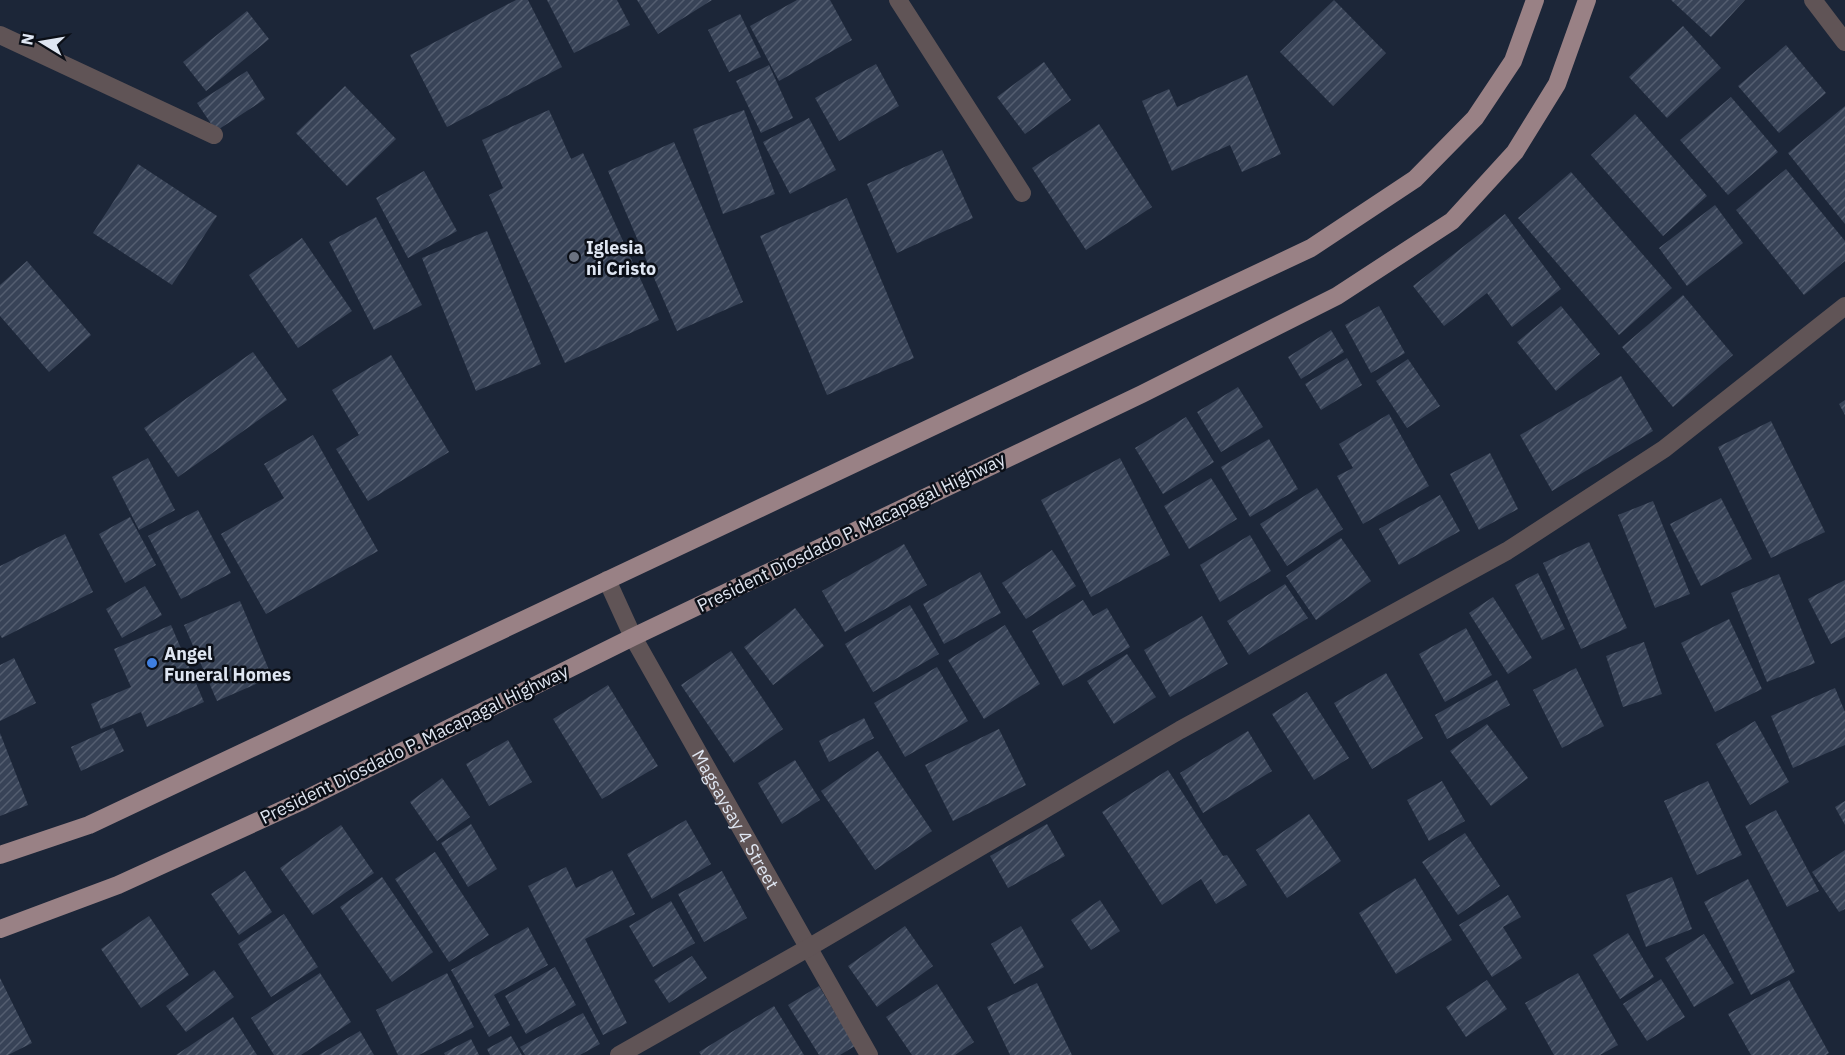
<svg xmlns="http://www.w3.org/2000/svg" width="1845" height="1055" viewBox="0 0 1845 1055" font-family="'IBM Plex Sans',sans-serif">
  <defs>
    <pattern id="building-hatch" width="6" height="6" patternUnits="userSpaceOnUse" patternTransform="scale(1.5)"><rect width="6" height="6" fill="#384357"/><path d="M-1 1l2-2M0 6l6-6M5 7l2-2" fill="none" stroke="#545e70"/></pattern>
  </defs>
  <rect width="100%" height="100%" fill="#1c2638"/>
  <!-- building -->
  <g fill="url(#building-hatch)">
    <path d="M516,0H528L562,67L447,127L410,55Z"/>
    <path d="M547,0H617L630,25L574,53Z"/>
    <path d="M637,0H712L658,34Z"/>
    <path d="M797,0H830L852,40L779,81L750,26Z"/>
    <path d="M1334,0L1386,53L1333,106L1280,52Z"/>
    <path d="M1671,0H1745L1711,37Z"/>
    <path d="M247,11L269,39L206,91L183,62Z"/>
    <path d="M740,14L761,57L729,72L708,30Z"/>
    <path d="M1683,26L1721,68L1667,118L1629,77Z"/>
    <path d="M1786,45L1826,93L1779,133L1738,86Z"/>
    <path d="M1044,62L1071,100L1025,134L997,97Z"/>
    <path d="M876,64L899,106L839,141L815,98Z"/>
    <path d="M769,65L793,118L761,133L736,81Z"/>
    <path d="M247,71L265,99L216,131L197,103Z"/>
    <path d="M1247,75L1281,154L1242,172L1230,145L1172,171L1142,101L1169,89L1177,107Z"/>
    <path d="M345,86L396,139L347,186L296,133Z"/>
    <path d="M1731,97L1778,152L1728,195L1680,140Z"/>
    <path d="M1845,106V224L1788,153Z"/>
    <path d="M549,110L571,159L583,153L659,320L565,363L489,195L503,188L482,140Z"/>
    <path d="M744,110L775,194L723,214L693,129Z"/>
    <path d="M1635,114L1707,196L1663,236L1591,155Z"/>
    <path d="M809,118L836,170L790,194L763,142Z"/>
    <path d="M1099,124L1152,207L1086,250L1032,168Z"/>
    <path d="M674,142L743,302L677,331L608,171Z"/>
    <path d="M942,150L973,218L897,253L867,184Z"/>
    <path d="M138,164L217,216L172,285L93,233Z"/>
    <path d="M1786,169L1845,241V261L1804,295L1736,210Z"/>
    <path d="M424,171L457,231L408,258L376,198Z"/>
    <path d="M1571,172L1672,288L1619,335L1518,218Z"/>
    <path d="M847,198L914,358L827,395L760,236Z"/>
    <path d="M1715,205L1743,243L1687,286L1659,248Z"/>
    <path d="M1505,214L1561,289L1512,327L1487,293L1444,326L1413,286Z"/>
    <path d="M376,217L422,305L374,330L329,242Z"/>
    <path d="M487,231L541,364L476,391L422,258Z"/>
    <path d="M302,238L352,311L298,348L249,275Z"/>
    <path d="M27,261L91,335L49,372L0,316V285Z"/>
    <path d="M1683,295L1733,355L1673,407L1622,347Z"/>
    <path d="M1379,306L1405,353L1371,373L1345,325Z"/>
    <path d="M1561,306L1600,354L1556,391L1517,342Z"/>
    <path d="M1331,330L1344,352L1301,379L1288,357Z"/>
    <path d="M253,352L287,400L178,477L144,428Z"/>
    <path d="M391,355L449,452L368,501L336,449L359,435L332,390Z"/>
    <path d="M1347,358L1362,385L1321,410L1305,384Z"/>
    <path d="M1408,359L1440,406L1407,428L1376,381Z"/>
    <path d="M1621,376L1653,431L1552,491L1520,435Z"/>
    <path d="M1238,387L1263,427L1221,452L1197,412Z"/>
    <path d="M1845,400V415L1839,404Z"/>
    <path d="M1389,414L1429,486L1363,524L1337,476L1353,468L1339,444Z"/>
    <path d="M1186,417L1214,462L1163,494L1135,448Z"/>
    <path d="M1771,421L1825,532L1771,558L1718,447Z"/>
    <path d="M313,435L378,551L266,614L221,534L284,498L264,464Z"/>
    <path d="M1269,439L1298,489L1250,517L1221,467Z"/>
    <path d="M1490,453L1518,509L1479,530L1450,474Z"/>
    <path d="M148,458L175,510L139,530L112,477Z"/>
    <path d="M1120,458L1170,555L1091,597L1041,500Z"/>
    <path d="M1211,478L1237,519L1189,549L1164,506Z"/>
    <path d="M1317,488L1343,529L1287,566L1260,524Z"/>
    <path d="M1440,495L1460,531L1399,565L1379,529Z"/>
    <path d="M1721,498L1752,559L1701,586L1670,524Z"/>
    <path d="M1653,501L1690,594L1655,608L1618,515Z"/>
    <path d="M198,510L231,573L181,599L148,536Z"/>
    <path d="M130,517L156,565L125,583L99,534Z"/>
    <path d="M65,534L93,592L2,638L0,635V566Z"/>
    <path d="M1250,535L1271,571L1220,602L1200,565Z"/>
    <path d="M1341,538L1371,581L1316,620L1286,576Z"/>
    <path d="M1589,542L1627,628L1581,649L1543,563Z"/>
    <path d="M904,544L927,585L845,632L822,591Z"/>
    <path d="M1052,550L1076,586L1026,619L1002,583Z"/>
    <path d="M980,572L1001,613L944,644L923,604Z"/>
    <path d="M1538,573L1565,629L1542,640L1515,585Z"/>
    <path d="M1779,574L1815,663L1767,682L1731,593Z"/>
    <path d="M1845,580V637L1831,644L1808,599Z"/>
    <path d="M1285,584L1308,618L1249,655L1227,621Z"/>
    <path d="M145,586L162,615L122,638L106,609Z"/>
    <path d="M1493,597L1532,658L1508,674L1469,613Z"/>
    <path d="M1083,600L1093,616L1107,608L1130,647L1063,686L1032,631Z"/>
    <path d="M240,601L272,677L217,701L184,625Z"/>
    <path d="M910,605L939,654L873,692L845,644Z"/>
    <path d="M795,608L824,646L773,685L744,647Z"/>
    <path d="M1202,616L1228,664L1170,697L1144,650Z"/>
    <path d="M1729,619L1762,689L1715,712L1681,643Z"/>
    <path d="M171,625L204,702L147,727L141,712L101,729L91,704L131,687L114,649Z"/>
    <path d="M1005,625L1040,684L984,719L948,660Z"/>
    <path d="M1466,628L1492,675L1445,702L1419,654Z"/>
    <path d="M1644,642L1662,694L1623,707L1606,656Z"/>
    <path d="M731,651L783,729L734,763L681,685Z"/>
    <path d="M1127,654L1156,697L1114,724L1087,681Z"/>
    <path d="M14,658L36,703L0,721V665Z"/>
    <path d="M937,667L968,721L905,757L874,703Z"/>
    <path d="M1576,668L1604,726L1562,748L1533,690Z"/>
    <path d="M1386,673L1423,738L1372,769L1334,703Z"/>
    <path d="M1497,680L1510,705L1447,739L1435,715Z"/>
    <path d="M608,685L658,766L602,799L553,719Z"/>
    <path d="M1835,688L1845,712V745L1793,768L1771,716Z"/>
    <path d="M1307,692L1349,758L1314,780L1272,714Z"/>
    <path d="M864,718L874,738L829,762L819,741Z"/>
    <path d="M1755,721L1789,782L1750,805L1716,744Z"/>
    <path d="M1487,724L1528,778L1491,806L1450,751Z"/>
    <path d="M113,728L124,751L81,771L71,747Z"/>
    <path d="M999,729L1026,785L953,821L925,765Z"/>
    <path d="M1248,731L1272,771L1203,813L1180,773Z"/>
    <path d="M0,733L28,805L0,816Z"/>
    <path d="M508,740L532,782L489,806L466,764Z"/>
    <path d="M878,751L932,831L875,870L821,791Z"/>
    <path d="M795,760L820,800L782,824L758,783Z"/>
    <path d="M1168,770L1223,856L1227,855L1247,885L1216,904L1201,879L1162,905L1102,812Z"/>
    <path d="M442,778L470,817L437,841L410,802Z"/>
    <path d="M1442,781L1465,821L1429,841L1407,800Z"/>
    <path d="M1708,781L1742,855L1697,875L1664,801Z"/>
    <path d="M1845,801V825L1835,807Z"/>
    <path d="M1776,810L1819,891L1787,907L1745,826Z"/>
    <path d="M1309,814L1341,861L1287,898L1256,850Z"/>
    <path d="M686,820L711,864L652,899L627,854Z"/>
    <path d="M471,824L497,869L468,887L441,843Z"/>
    <path d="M1047,824L1065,856L1008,888L990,856Z"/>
    <path d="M341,825L374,873L313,915L280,868Z"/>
    <path d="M1465,833L1500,886L1458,915L1422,862Z"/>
    <path d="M1845,850V909L1839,912L1812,872Z"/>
    <path d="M435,852L489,935L449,962L395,879Z"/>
    <path d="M566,867L576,888L612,870L635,914L585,939L627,1023L603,1035L528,886Z"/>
    <path d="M245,871L272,912L239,935L211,894Z"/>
    <path d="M722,871L747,918L704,942L678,894Z"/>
    <path d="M382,877L433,952L392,982L340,907Z"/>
    <path d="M1672,877L1692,929L1646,947L1626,895Z"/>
    <path d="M1415,878L1452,940L1396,974L1359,913Z"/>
    <path d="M1748,879L1795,972L1751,995L1704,902Z"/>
    <path d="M1508,895L1521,917L1503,927L1522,958L1492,977L1459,925Z"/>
    <path d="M1100,900L1120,931L1091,950L1071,920Z"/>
    <path d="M671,901L695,943L653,967L629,926Z"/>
    <path d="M284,914L318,967L271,997L238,944Z"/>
    <path d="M149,916L189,975L141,1008L101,949Z"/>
    <path d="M905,926L933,966L877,1007L848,966Z"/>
    <path d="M1021,926L1044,967L1014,984L991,944Z"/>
    <path d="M528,927L548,965L494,995L510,1025L489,1037L451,970Z"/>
    <path d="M1628,933L1654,977L1620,999L1593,955Z"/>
    <path d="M1704,934L1734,983L1694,1007L1665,958Z"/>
    <path d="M692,956L707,978L669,1003L654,980Z"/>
    <path d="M555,967L576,1005L526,1034L505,996Z"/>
    <path d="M214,970L234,997L186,1032L166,1006Z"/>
    <path d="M320,973L351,1022L301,1055H274L251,1018Z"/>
    <path d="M447,973L474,1027L419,1055H398L376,1010Z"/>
    <path d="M1578,973L1618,1045L1600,1055H1554L1525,1003Z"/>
    <path d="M0,978L32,1043L8,1055H0Z"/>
    <path d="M1661,979L1685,1017L1647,1041L1623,1004Z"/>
    <path d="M1487,980L1507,1009L1466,1037L1446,1007Z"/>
    <path d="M1789,980L1829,1053L1826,1055H1751L1728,1014Z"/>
    <path d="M1037,983L1072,1055H1010L987,1007Z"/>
    <path d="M937,984L974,1042L955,1055H912L886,1017Z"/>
    <path d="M819,986L855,1046L840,1055H819L788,1005Z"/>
    <path d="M774,1006L804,1055H701L699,1052Z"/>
    <path d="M583,1013L600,1044L580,1055H525L520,1047Z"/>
    <path d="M233,1017L257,1055H176Z"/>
    <path d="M360,1031L374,1055H319Z"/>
    <path d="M511,1036L522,1055H490L487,1049Z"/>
    <path d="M471,1039L479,1055H445L444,1053Z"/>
  </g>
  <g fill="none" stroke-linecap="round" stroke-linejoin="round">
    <!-- minor -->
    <g stroke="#605456" stroke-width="18">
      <path d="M898,0L1022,193"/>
      <path d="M1813,0L1845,42"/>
      <path d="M0,35L214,135"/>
      <path id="s1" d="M607,580L633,637L869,1055"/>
      <path d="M619,1055L808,948L1180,730L1507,551L1664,449L1845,306"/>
    </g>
    <!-- major -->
    <g stroke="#998185" stroke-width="18">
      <path d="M0,855L89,825L1311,248L1415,179L1475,118L1513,61L1535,0"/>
      <path d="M0,929L118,885L302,801L633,637L1142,394L1337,296L1452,221L1515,152L1557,84L1587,0"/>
    </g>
  </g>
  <!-- markers -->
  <circle fill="#6b7280" stroke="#0b0f17" stroke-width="2" cx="574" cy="257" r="6"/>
  <circle fill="#3f7fe0" stroke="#0b0f17" stroke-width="2" cx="152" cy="663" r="6"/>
  <g text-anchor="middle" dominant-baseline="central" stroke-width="5" stroke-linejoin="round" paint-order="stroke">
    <!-- poi labels -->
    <g font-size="18" font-weight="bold" fill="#dfe6f2" stroke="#0b0f17" text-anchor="start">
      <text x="586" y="247">Iglesia<tspan x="586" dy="21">ni Cristo</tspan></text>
      <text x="164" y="653">Angel<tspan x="164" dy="21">Funeral Homes</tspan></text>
    </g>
    <!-- street labels -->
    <g font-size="18" fill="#dfe6f2" stroke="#0b0f17">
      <text transform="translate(851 532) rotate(-26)">President Diosdado P. Macapagal Highway</text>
      <text transform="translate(414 744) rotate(-26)">President Diosdado P. Macapagal Highway</text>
      <text stroke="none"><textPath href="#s1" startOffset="272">Magsaysay 4 Street</textPath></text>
    </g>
  </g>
  <!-- north arrow -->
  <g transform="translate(42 42) rotate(281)" stroke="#0b0f17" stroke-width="4.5" paint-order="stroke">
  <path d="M0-4.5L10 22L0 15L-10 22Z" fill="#dfe6f2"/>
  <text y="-9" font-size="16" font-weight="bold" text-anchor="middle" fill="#dfe6f2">N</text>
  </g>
</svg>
